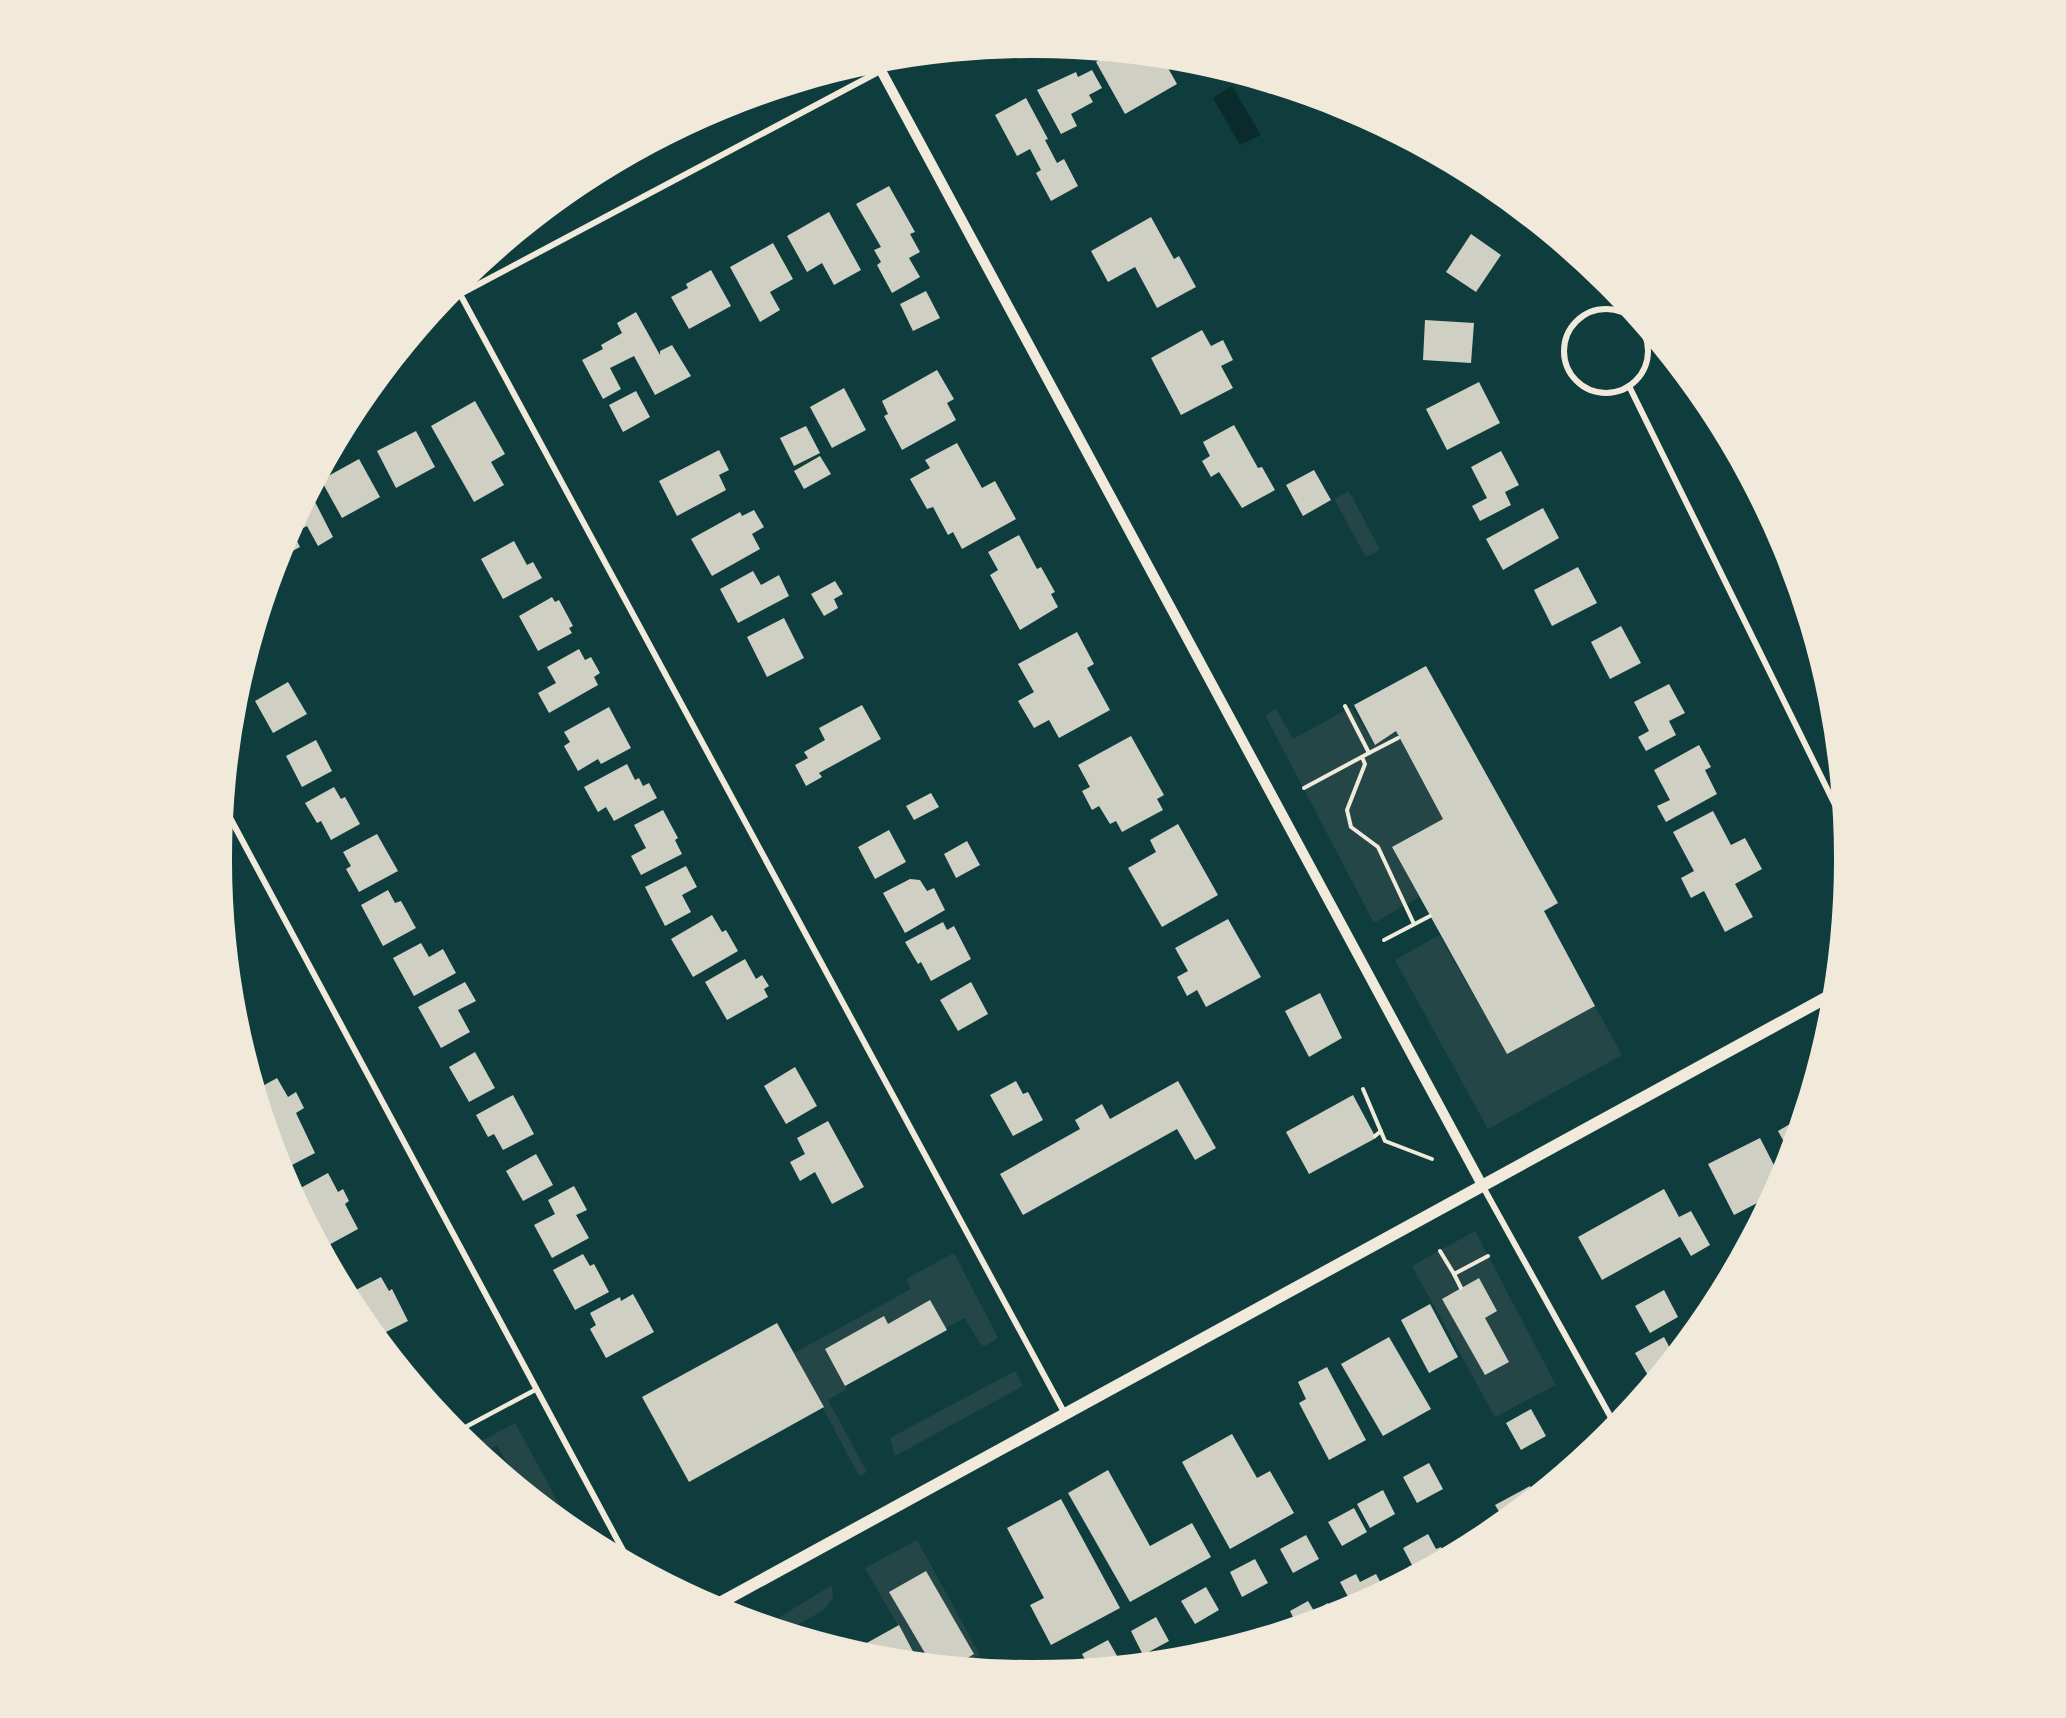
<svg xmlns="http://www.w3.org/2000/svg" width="2066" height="1718" viewBox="0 0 2066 1718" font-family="'IBM Plex Sans',sans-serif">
  <rect width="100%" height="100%" fill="#0f3d3e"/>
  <!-- green -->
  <g fill="#244646">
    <path d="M1349,491L1380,550L1366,557L1334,499Z"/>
    <path d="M1351,707L1375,745L1396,731L1443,819L1392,847L1419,897L1374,923L1265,715L1276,709L1293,739Z"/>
    <path d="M1439,935L1507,1054L1595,1006L1622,1055L1488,1129L1395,960Z"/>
    <path d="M1475,1231L1556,1385L1495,1417L1412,1266Z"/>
    <path d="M954,1253L998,1338L985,1346L980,1344L965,1318L946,1328L930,1301L888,1324L884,1317L825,1349L847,1389L828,1400L867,1472L859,1476L794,1353L911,1289L906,1279Z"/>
    <path d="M1015,1371L1023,1386L895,1456L890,1438Z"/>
    <path d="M515,1423L569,1522L515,1478L497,1445L484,1452L474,1445Z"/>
    <path d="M917,1540L980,1655L966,1663L917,1659L865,1568Z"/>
    <path d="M832,1585L833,1598L824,1610L790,1629L770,1623Z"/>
  </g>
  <!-- water -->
  <path fill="#0a2a2b" d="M1232,86L1261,135L1240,145L1213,98Z"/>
  <!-- building -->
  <g fill="#cfcfc3">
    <path d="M1107,55L1164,61L1177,84L1125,114L1096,62Z"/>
    <path d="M1092,70L1102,88L1089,95L1093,102L1071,114L1077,126L1061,134L1037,90L1076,72L1078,77Z"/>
    <path d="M1026,98L1048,139L1045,140L1057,163L1064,159L1078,186L1051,201L1036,173L1041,170L1030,149L1017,156L995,115Z"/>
    <path d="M889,186L915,232L910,234L920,252L909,258L920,277L892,293L877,265L881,262L874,250L881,247L856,204Z"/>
    <path d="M829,212L861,270L834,285L822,263L807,272L787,236Z"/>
    <path d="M1522,216L1529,222L1534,226L1528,229Z"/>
    <path d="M1151,217L1174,259L1179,256L1196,287L1157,308L1135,267L1108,282L1091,251Z"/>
    <path d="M1471,234L1501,255L1476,292L1446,272Z"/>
    <path d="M773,243L793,279L770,292L780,310L760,322L730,267Z"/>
    <path d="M711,270L731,306L689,329L671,297L688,288L686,284Z"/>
    <path d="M926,291L940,318L913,331L900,304Z"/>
    <path d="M636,312L660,355V351L672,345L691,376L655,395L634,356L610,368L621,389L603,399L582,360L603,349L601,345L622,333L617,323Z"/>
    <path d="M1425,320L1474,323L1471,363L1423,360Z"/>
    <path d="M1202,330L1211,346L1223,340L1233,360L1221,366L1233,388L1181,415L1151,358Z"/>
    <path d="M937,370L954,399L947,403L956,420L902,450L884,416L888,414L882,401Z"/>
    <path d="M1479,382L1500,423L1447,450L1426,409Z"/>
    <path d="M844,388L866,430L832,448L810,407Z"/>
    <path d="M636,391L650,417L623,432L609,405Z"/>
    <path d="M475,401L505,454L491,462L504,485L474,502L431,426Z"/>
    <path d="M1234,425L1258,468L1262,467L1275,490L1242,508L1219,472L1211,477L1202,461L1210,456L1203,442Z"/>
    <path d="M806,426L820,453L794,466L780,438Z"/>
    <path d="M416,431L435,467L396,488L377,451Z"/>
    <path d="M957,443L982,488L995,481L1016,519L962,549L953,532L948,535L933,507L927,509L910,479L930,468L925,460Z"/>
    <path d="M719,450L729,470L719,475L726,490L677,516L659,481Z"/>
    <path d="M1501,451L1519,485L1505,492L1511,505L1480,521L1472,506L1487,498L1471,467Z"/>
    <path d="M820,456L831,474L804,489L794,471Z"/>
    <path d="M359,459L380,497L342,518L321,480Z"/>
    <path d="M1314,470L1331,500L1303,516L1286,485Z"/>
    <path d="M312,496L333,537L318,546L307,526L293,533L300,547L283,556L284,548Z"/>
    <path d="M1543,508L1559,538L1503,570L1486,539Z"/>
    <path d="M754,510L764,527L752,534L760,549L712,576L691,539L740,512L742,516Z"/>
    <path d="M1019,535L1037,569L1041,567L1055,592L1051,594L1058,607L1020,630L990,575L998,570L988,552Z"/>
    <path d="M514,541L527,565L533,562L542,578L503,599L481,559Z"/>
    <path d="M1578,567L1597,603L1552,626L1534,590Z"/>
    <path d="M753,571L761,585L779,575L789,596L738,623L720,589Z"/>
    <path d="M835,581L843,594L834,599L838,608L824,616L811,594Z"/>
    <path d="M552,597L555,602L559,600L573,626L569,628L572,633L538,651L519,616Z"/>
    <path d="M784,618L804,658L767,677L747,637Z"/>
    <path d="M1621,626L1641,663L1610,679L1591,642Z"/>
    <path d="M1077,632L1094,664L1087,668L1110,710L1059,738L1049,720L1034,728L1018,701L1034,692L1018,664Z"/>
    <path d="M579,649L585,660L591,657L600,673L594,677L598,685L549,713L538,693L556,683L547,667Z"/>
    <path d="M1426,666L1558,903L1544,911L1595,1006L1507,1054L1392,847L1443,819L1396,731L1375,745L1354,705Z"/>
    <path d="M288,682L307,714L273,733L255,701Z"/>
    <path d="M1669,684L1685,713L1669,721L1676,735L1646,751L1638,737L1649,731L1634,702Z"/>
    <path d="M862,705L881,739L819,773L822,777L806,786L795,765L808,758L804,752L825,740L819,728Z"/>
    <path d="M609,707L631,748L601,764L598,759L578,771L564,746L570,742L564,732Z"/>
    <path d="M1131,736L1164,795L1157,799L1163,810L1122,832L1116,821L1110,824L1099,806L1092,810L1082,791L1090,787L1078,765Z"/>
    <path d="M316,740L332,771L302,787L286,756Z"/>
    <path d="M1699,745L1711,767L1705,770L1717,794L1666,822L1657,806L1670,800L1654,770Z"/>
    <path d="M627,764L635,780L639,778L643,786L649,783L657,798L614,821L606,807L598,812L584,787Z"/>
    <path d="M334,787L341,799L345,797L360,824L331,840L321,821L317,823L305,803Z"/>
    <path d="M931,793L939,807L914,820L906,806Z"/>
    <path d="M663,810L678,838L675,840L682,854L641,875L631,856L646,848L634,825Z"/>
    <path d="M1713,811L1731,845L1745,838L1762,869L1735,884L1753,917L1725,932L1704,891L1691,898L1681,878L1694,871L1673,832Z"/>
    <path d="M1178,824L1218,895L1162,927L1128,868L1156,852L1150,840Z"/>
    <path d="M889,830L906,862L875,879L858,847Z"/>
    <path d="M377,834L398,871L359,892L346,869L351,866L343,852Z"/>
    <path d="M967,841L980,865L956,878L944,854Z"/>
    <path d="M686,866L697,887L682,895L691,912L665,926L645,887Z"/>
    <path d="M910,879L920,880L927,891L934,888L945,910L905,933L883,893Z"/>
    <path d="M388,890L395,903L401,901L416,928L383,946L361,905Z"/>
    <path d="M712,915L722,932L726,930L738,951L693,977L671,939Z"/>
    <path d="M1228,919L1261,977L1206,1007L1197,990L1187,996L1177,977L1188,971L1175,948Z"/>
    <path d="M943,922L947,930L954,926L971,959L931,981L921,962L918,964L905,942Z"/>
    <path d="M421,943L429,957L443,949L456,973L414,996L393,958Z"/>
    <path d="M745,959L756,979L762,975L769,986L764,989L768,997L727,1020L705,982Z"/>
    <path d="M465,982L476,1001L458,1010L470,1032L441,1048L418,1007Z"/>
    <path d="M971,982L988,1014L958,1031L940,1000Z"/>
    <path d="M1320,993L1342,1038L1309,1057L1285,1011Z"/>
    <path d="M475,1052L495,1088L469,1102L449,1067Z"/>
    <path d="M795,1067L817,1106L786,1124L764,1086Z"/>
    <path d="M277,1078L288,1097L296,1092L304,1108L296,1113L315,1153L292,1165L284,1150L279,1153L259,1088Z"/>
    <path d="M1016,1081L1023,1094L1028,1092L1043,1120L1013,1136L990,1095Z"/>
    <path d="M1178,1081L1216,1148L1195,1160L1177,1129L1023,1215L1000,1174L1080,1129L1075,1120L1102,1104L1110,1119Z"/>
    <path d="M513,1095L534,1134L503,1150L494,1134L488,1137L476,1115Z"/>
    <path d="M1353,1095L1376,1138L1309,1174L1286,1132Z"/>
    <path d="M1797,1120L1788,1149L1778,1131Z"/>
    <path d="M828,1121L864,1187L832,1204L815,1172L800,1181L790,1162L805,1154L797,1138Z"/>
    <path d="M1760,1138L1779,1175L1767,1198L1734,1215L1708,1164Z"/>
    <path d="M536,1154L553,1185L523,1201L506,1171Z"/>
    <path d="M328,1173L338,1192L343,1189L349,1201L345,1204L358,1229L325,1247L295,1191Z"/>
    <path d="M574,1186L587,1210L576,1215L589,1238L552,1258L534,1225L555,1214L548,1200Z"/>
    <path d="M1664,1189L1679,1217L1691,1211L1710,1245L1691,1256L1680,1237L1602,1280L1578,1237Z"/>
    <path d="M583,1254L590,1266L594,1264L609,1292L575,1310L553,1270Z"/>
    <path d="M381,1277L389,1291L392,1289L408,1321L380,1335L358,1309L350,1293Z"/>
    <path d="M1479,1278L1497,1311L1485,1318L1509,1362L1485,1375L1442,1299Z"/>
    <path d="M1664,1290L1678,1317L1650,1333L1635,1306Z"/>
    <path d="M633,1294L654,1332L606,1358L590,1329L596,1325L590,1313L620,1297L621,1301Z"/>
    <path d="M930,1300L947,1330L845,1386L825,1349L884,1316L888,1324Z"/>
    <path d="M1430,1304L1458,1357L1429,1373L1401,1320Z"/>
    <path d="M777,1323L824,1407L689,1482L642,1397Z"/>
    <path d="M1389,1337L1431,1409L1383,1436L1341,1364Z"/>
    <path d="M1664,1337L1672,1352L1650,1379L1635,1353Z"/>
    <path d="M1327,1367L1366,1440L1329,1460L1299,1403L1306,1399L1298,1382Z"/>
    <path d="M1531,1409L1546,1436L1521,1450L1506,1423Z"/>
    <path d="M1232,1434L1257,1478L1270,1471L1294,1513L1230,1549L1182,1462Z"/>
    <path d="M1429,1463L1443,1489L1417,1503L1403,1477Z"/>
    <path d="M1108,1470L1150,1546L1192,1523L1211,1557L1130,1602L1068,1493Z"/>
    <path d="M1530,1486L1533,1493L1503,1518L1495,1505Z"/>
    <path d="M1383,1490L1395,1514L1370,1528L1357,1504Z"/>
    <path d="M1061,1499L1120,1608L1051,1645L1030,1605L1044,1598L1007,1528Z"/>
    <path d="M1354,1508L1367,1532L1342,1546L1328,1522Z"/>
    <path d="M1428,1534L1436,1549L1441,1547L1445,1554L1411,1572L1408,1567L1412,1565L1403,1548Z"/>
    <path d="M1306,1535L1319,1559L1293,1573L1280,1549Z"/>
    <path d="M1255,1559L1268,1583L1242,1597L1230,1572Z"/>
    <path d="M926,1571L974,1654L959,1663L929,1660L889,1592Z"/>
    <path d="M1356,1574L1360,1582L1376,1574L1383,1587L1352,1604L1340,1582Z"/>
    <path d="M1206,1587L1219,1610L1195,1624L1181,1601Z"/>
    <path d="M1308,1601L1314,1611L1328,1603L1332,1612L1296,1623L1290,1611Z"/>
    <path d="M1156,1617L1169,1641L1143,1655L1131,1631Z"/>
    <path d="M899,1625L917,1659L874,1654L856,1649Z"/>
    <path d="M1258,1628L1261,1633L1243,1639L1242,1637Z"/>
    <path d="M1108,1640L1120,1661L1088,1665L1082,1654Z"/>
  </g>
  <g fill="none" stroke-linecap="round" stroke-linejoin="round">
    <!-- path -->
    <g stroke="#f1e9da" stroke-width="4">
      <path d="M1369,753L1398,738"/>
      <path d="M1362,757L1365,764L1347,810L1351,827L1378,847L1414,924"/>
      <path d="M1304,788L1369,753L1345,706"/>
      <path d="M1384,940L1430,916"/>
      <path d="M1363,1089L1385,1141L1432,1159"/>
      <path d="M1375,1136L1381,1131"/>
      <path d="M1440,1251L1454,1274L1488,1256"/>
      <path d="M1454,1274L1461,1288"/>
    </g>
    <!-- service -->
    <path stroke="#f1e9da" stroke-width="4.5" d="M458,1431L535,1390"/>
    <!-- minor -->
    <g stroke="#f1e9da" stroke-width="6">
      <path d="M460,294L1065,1414"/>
      <path d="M447,301L899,61"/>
      <circle cx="1606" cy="351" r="42"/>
      <path d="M1629,386L1840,815"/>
      <path d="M227,812L626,1556"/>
      <path d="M1482,1185L1614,1423"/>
    </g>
    <!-- tertiary -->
    <path stroke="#f1e9da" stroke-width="10" d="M877,63L1482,1185"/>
    <!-- secondary -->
    <path stroke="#f1e9da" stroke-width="12" d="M716,1605L1831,995"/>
  </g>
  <!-- crop -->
  <path d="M0 0H2066V1718H0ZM1032 58H1034A800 800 0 0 1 1834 858V860A800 800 0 0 1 1034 1660H1032A800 800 0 0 1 232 860V858A800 800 0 0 1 1032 58Z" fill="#f1e9da" fill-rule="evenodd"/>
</svg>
